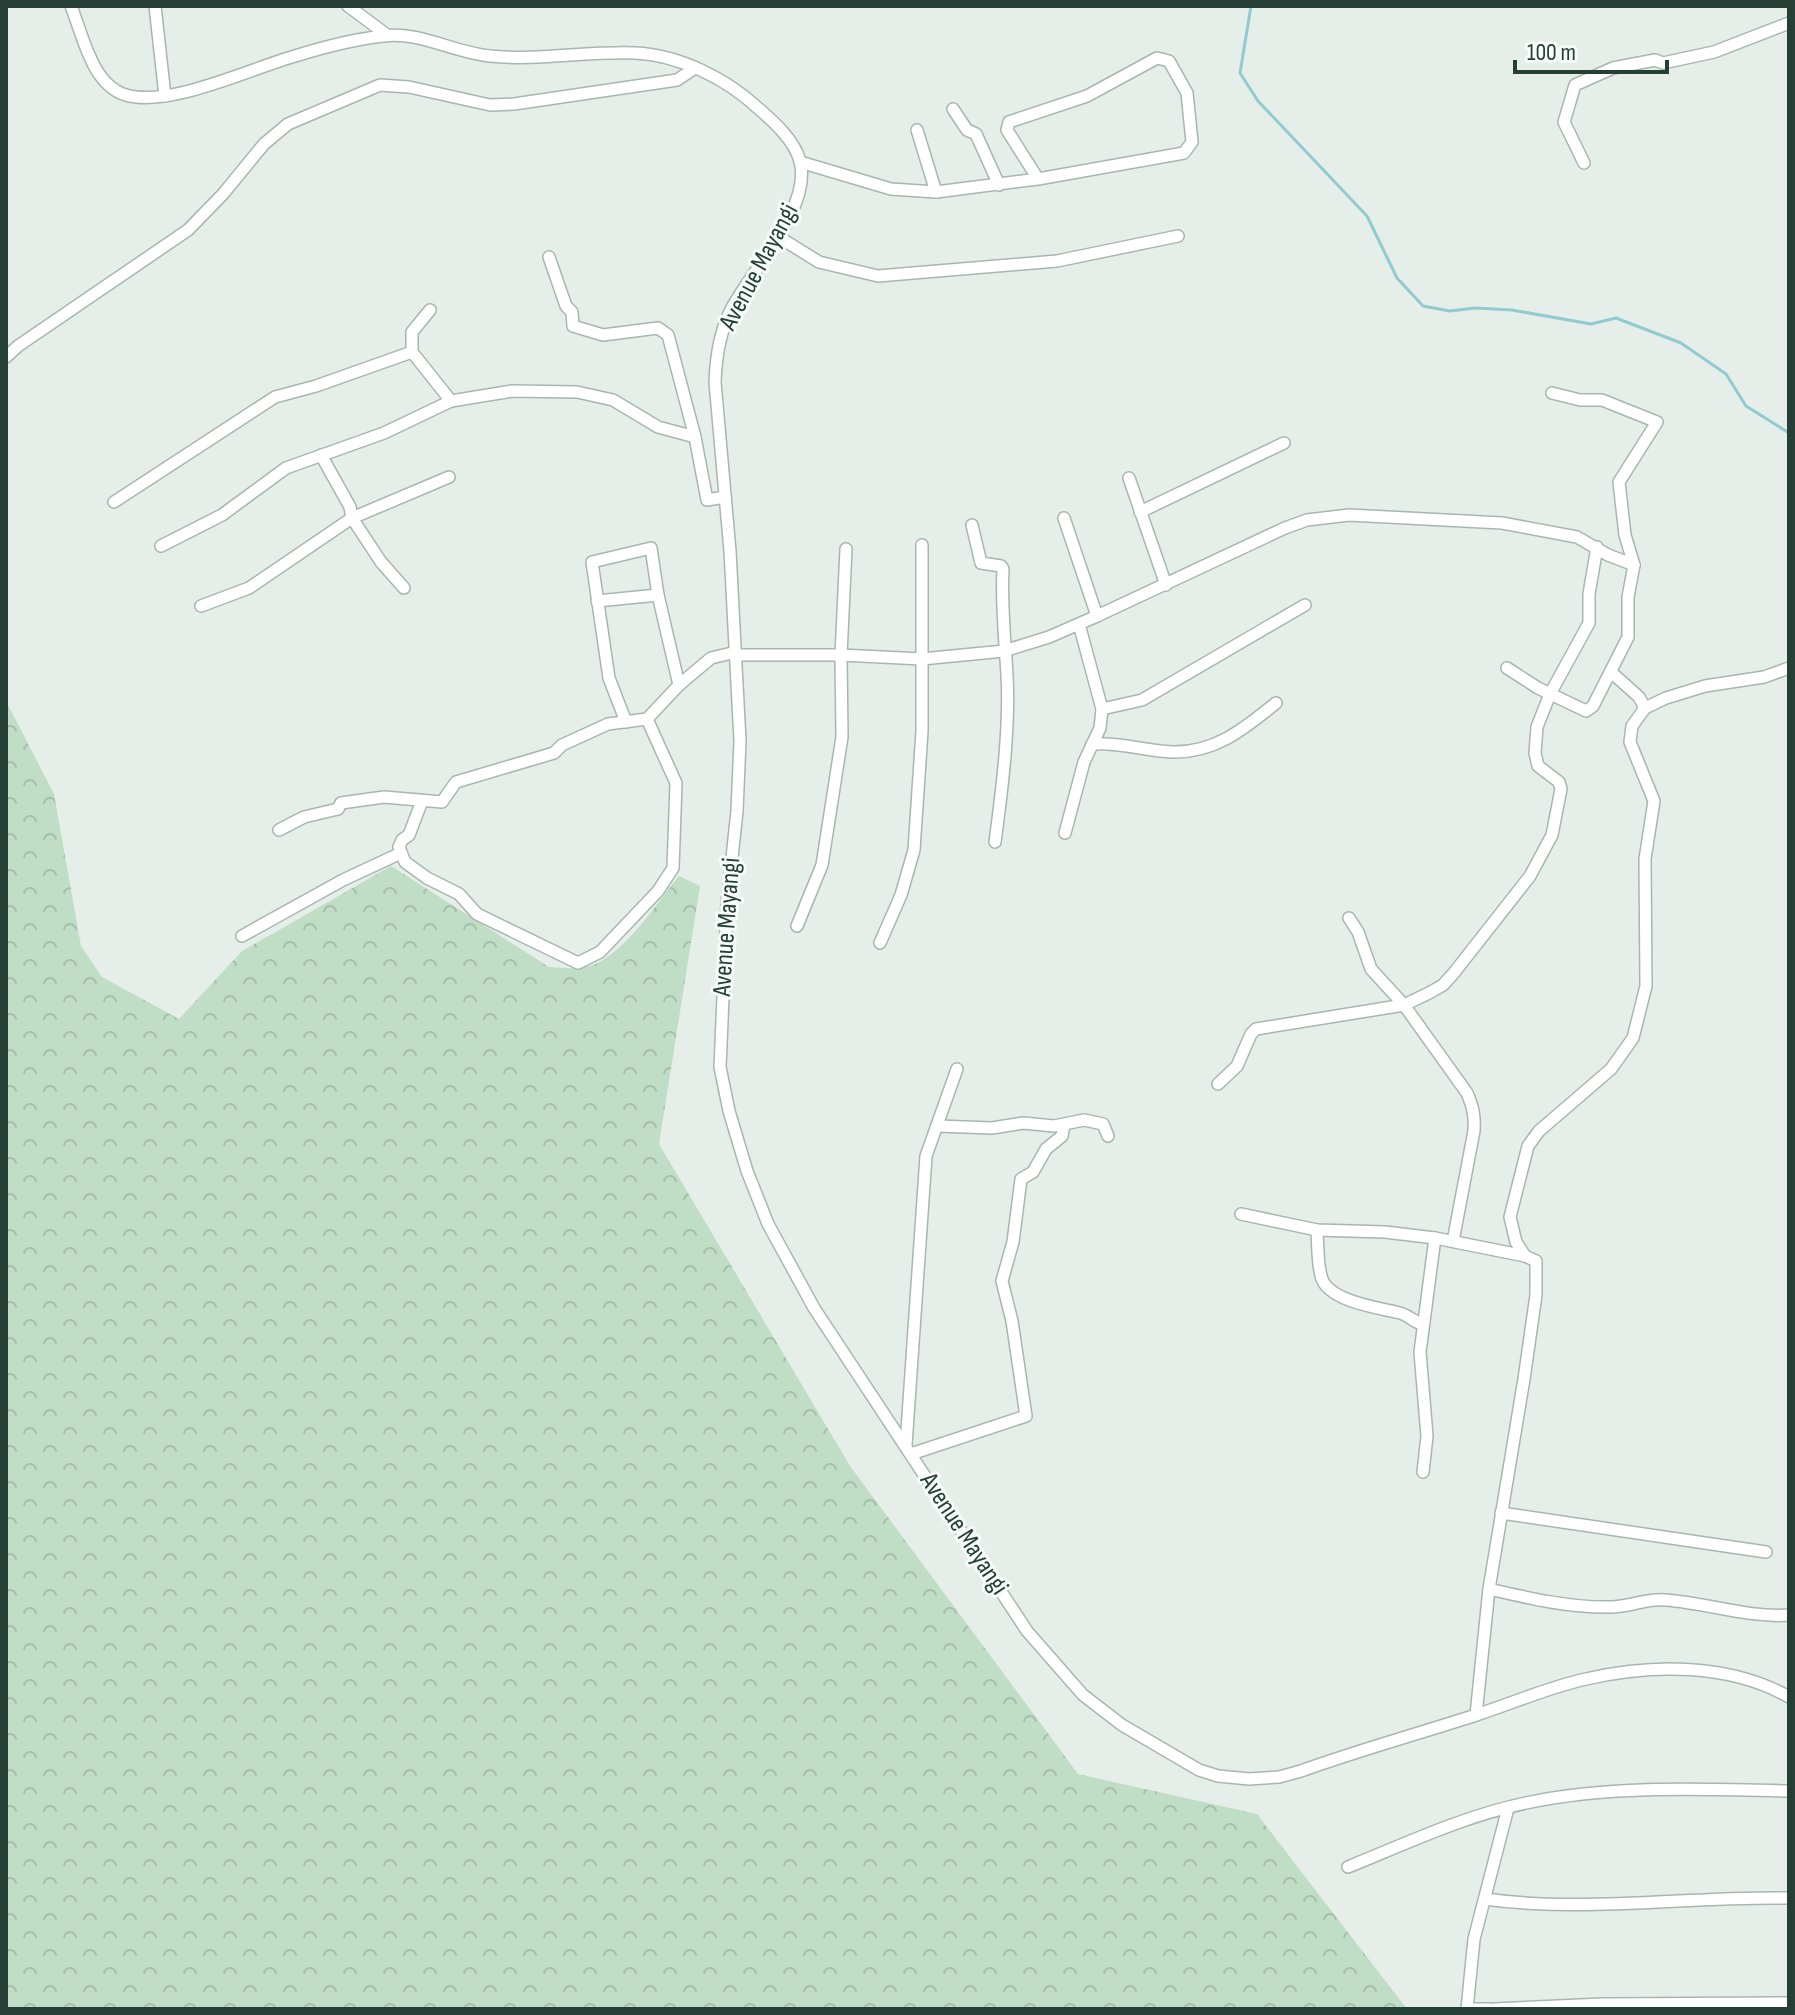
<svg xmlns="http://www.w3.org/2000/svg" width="1795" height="2015" viewBox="0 0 1795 2015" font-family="'Sofia Sans Condensed',sans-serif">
  <defs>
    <pattern id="forest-crowns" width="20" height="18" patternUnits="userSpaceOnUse" patternTransform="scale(2)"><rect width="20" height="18" fill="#c0ddc5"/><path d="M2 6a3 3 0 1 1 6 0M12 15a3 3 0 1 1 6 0" fill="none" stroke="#a5bfaa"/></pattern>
  </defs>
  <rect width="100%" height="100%" fill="#e6eee9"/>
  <!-- forest -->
  <path fill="url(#forest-crowns)" d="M6,701L54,794L81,946L102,977L179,1019L242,951L391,866L549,967C563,968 579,970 593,965C626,952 656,904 679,876L700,886L659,1144L850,1466L1078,1774L1257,1814L1407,2009H6Z"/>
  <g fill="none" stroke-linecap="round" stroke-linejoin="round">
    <!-- stream -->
    <path stroke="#92cbcf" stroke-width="3" d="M1251,6L1240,73L1258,101L1367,216L1397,278L1423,306L1450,311L1475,308L1512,310L1591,324L1616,318L1681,343L1726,374L1746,406L1789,433"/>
    <!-- minor casing -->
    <g stroke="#a8b6b0" stroke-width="14">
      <g id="minor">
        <path d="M71,6C83,36 92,85 126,95C169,108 252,68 295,56C324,47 354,39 384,36C419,31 455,53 490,56C538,61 587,51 635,53C680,55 727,79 759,109C775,123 794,140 800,161C812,206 754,268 733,306C720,329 716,355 715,382L730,551L740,741L737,811L727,904L720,1067L729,1111L747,1171L768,1224L814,1308L1027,1631L1083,1695L1122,1725L1199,1770L1218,1776L1249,1779L1279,1777L1301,1771C1359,1750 1418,1734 1476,1715C1513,1703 1549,1687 1586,1679C1652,1664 1729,1663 1789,1697"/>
        <path d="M155,6L165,96"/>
        <path d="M348,6L387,35"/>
        <path d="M953,109L967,130L976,134L999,185"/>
        <path d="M917,130L936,192"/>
        <path d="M800,162L891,189L936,192L1038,179L1184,153L1192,142L1187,93L1169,61L1157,58L1087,96L1009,122L1007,130L1038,179"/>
        <path d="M1584,163L1564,122L1575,85L1613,68L1655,60L1663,63L1714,52L1789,23"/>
        <path d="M777,236L819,262L878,276L1057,261L1178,236"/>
        <path d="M549,257L566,306L572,312L573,326L603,335L658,328L668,335L695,437L707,500L725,497"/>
        <path d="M430,310L412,332V352L451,401"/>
        <path d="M6,357L18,346L188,230L223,194L264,144L288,124L380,85L409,87L490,105L514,104L677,80L695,68"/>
        <path d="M1129,478L1166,585"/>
        <path d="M114,502L275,397L316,386L412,352"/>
        <path d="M1140,512L1284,443"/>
        <path d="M1064,518L1097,616"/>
        <path d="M972,525L981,563L1001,566L1003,569C1001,605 1005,639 1007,675C1010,727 1002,790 995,842"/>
        <path d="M161,546L222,515L286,468L384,433L451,401L512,391L577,392L613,400L658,427L695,437"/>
        <path d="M404,588L381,562L352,518L449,477"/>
        <path d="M597,601L658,595"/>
        <path d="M201,606L249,588L352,518L350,507L321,455"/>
        <path d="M737,655H841L922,659L1004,651L1049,637L1097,616L1285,528L1307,520L1349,515L1502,523L1577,537L1608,555L1634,565"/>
        <path d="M1507,668L1538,688L1586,711L1593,706L1628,637V597L1634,565L1625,535L1619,482L1657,422L1602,400H1580L1552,393"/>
        <path d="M1611,672L1639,697L1645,708"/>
        <path d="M1102,709L1142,700L1305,605"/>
        <path d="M626,722L609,678L592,562L651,548L658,595L679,685"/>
        <path d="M1092,744C1120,742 1145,751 1172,752C1216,753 1245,728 1276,703"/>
        <path d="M422,801L409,835L402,840L399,847L405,862L427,878L459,894L477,914L578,963L600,952L658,891L673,868L676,783L647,719"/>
        <path d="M279,830L304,817L338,809L341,803L384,797L442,802L456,782L554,753L562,745L608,724L647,719L679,685L711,658L736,652"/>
        <path d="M1065,833L1084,762L1100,728L1102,709L1079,624"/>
        <path d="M1349,918L1358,932L1371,969L1404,1005L1467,1093C1473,1107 1475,1116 1474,1131L1453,1241"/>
        <path d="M797,926L822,865L842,737L841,655L846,549"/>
        <path d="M242,936L343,880L401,853"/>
        <path d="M880,943L901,895L914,850L922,731V545"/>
        <path d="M1218,1084L1237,1066L1251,1034L1256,1029L1404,1005L1429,993L1443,985L1453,974L1530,876L1552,835L1561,789L1559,782L1538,766L1535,753L1537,727L1550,694L1589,623V594L1597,547"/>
        <path d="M937,1126L992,1128L1023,1123L1054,1126L1084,1120L1103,1124L1108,1136"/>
        <path d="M1241,1214L1317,1230L1385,1232L1435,1238L1525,1256L1536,1261V1295L1524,1379L1489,1589L1476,1715"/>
        <path d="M1317,1230C1318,1245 1317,1265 1322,1279C1331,1302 1380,1308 1400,1313C1408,1315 1414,1322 1422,1324"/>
        <path d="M1525,1256L1516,1242L1510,1217L1528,1146L1539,1131L1611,1069L1633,1038L1646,986L1645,859L1654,801L1630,742L1632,726L1645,708L1666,698L1705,686L1764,677L1789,668"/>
        <path d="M906,1445L926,1156L957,1069"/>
        <path d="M911,1454L1026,1416L1012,1321L1002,1281L1013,1242L1021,1179L1033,1172L1046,1149L1062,1136L1064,1125"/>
        <path d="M1423,1472L1427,1436L1420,1352L1435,1238"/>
        <path d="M1501,1513L1766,1552"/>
        <path d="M1489,1589C1528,1598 1570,1608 1611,1607C1630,1607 1646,1598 1666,1600C1707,1603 1748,1618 1789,1615"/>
        <path d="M1348,1867C1407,1843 1464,1816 1526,1803C1609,1785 1705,1789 1789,1791"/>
        <path d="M1485,1899C1585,1913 1688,1896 1789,1898"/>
        <path d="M1467,2009L1474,1939L1508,1808"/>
        <path d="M1468,2009H1490"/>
        <path d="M1494,2009L1603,2004L1789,2003"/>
      </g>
    </g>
    <!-- minor -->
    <use href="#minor" stroke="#fff" stroke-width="11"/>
  </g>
  <g text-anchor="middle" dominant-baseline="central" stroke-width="6" stroke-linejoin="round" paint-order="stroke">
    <!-- street labels -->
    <g font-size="26" fill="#253f36" stroke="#f6faf8">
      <text transform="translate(759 267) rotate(-62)">Avenue Mayangi</text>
      <text transform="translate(727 927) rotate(-86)">Avenue Mayangi</text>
      <text transform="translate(964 1534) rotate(57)">Avenue Mayangi</text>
    </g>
  </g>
  <!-- border -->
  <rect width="1795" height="2015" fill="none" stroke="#253f36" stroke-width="16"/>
  <!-- scale -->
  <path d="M1515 60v12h152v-12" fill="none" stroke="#253f36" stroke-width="4"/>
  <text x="1527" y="60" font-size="24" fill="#253f36" stroke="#f6faf8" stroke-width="6" paint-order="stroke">100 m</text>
</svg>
